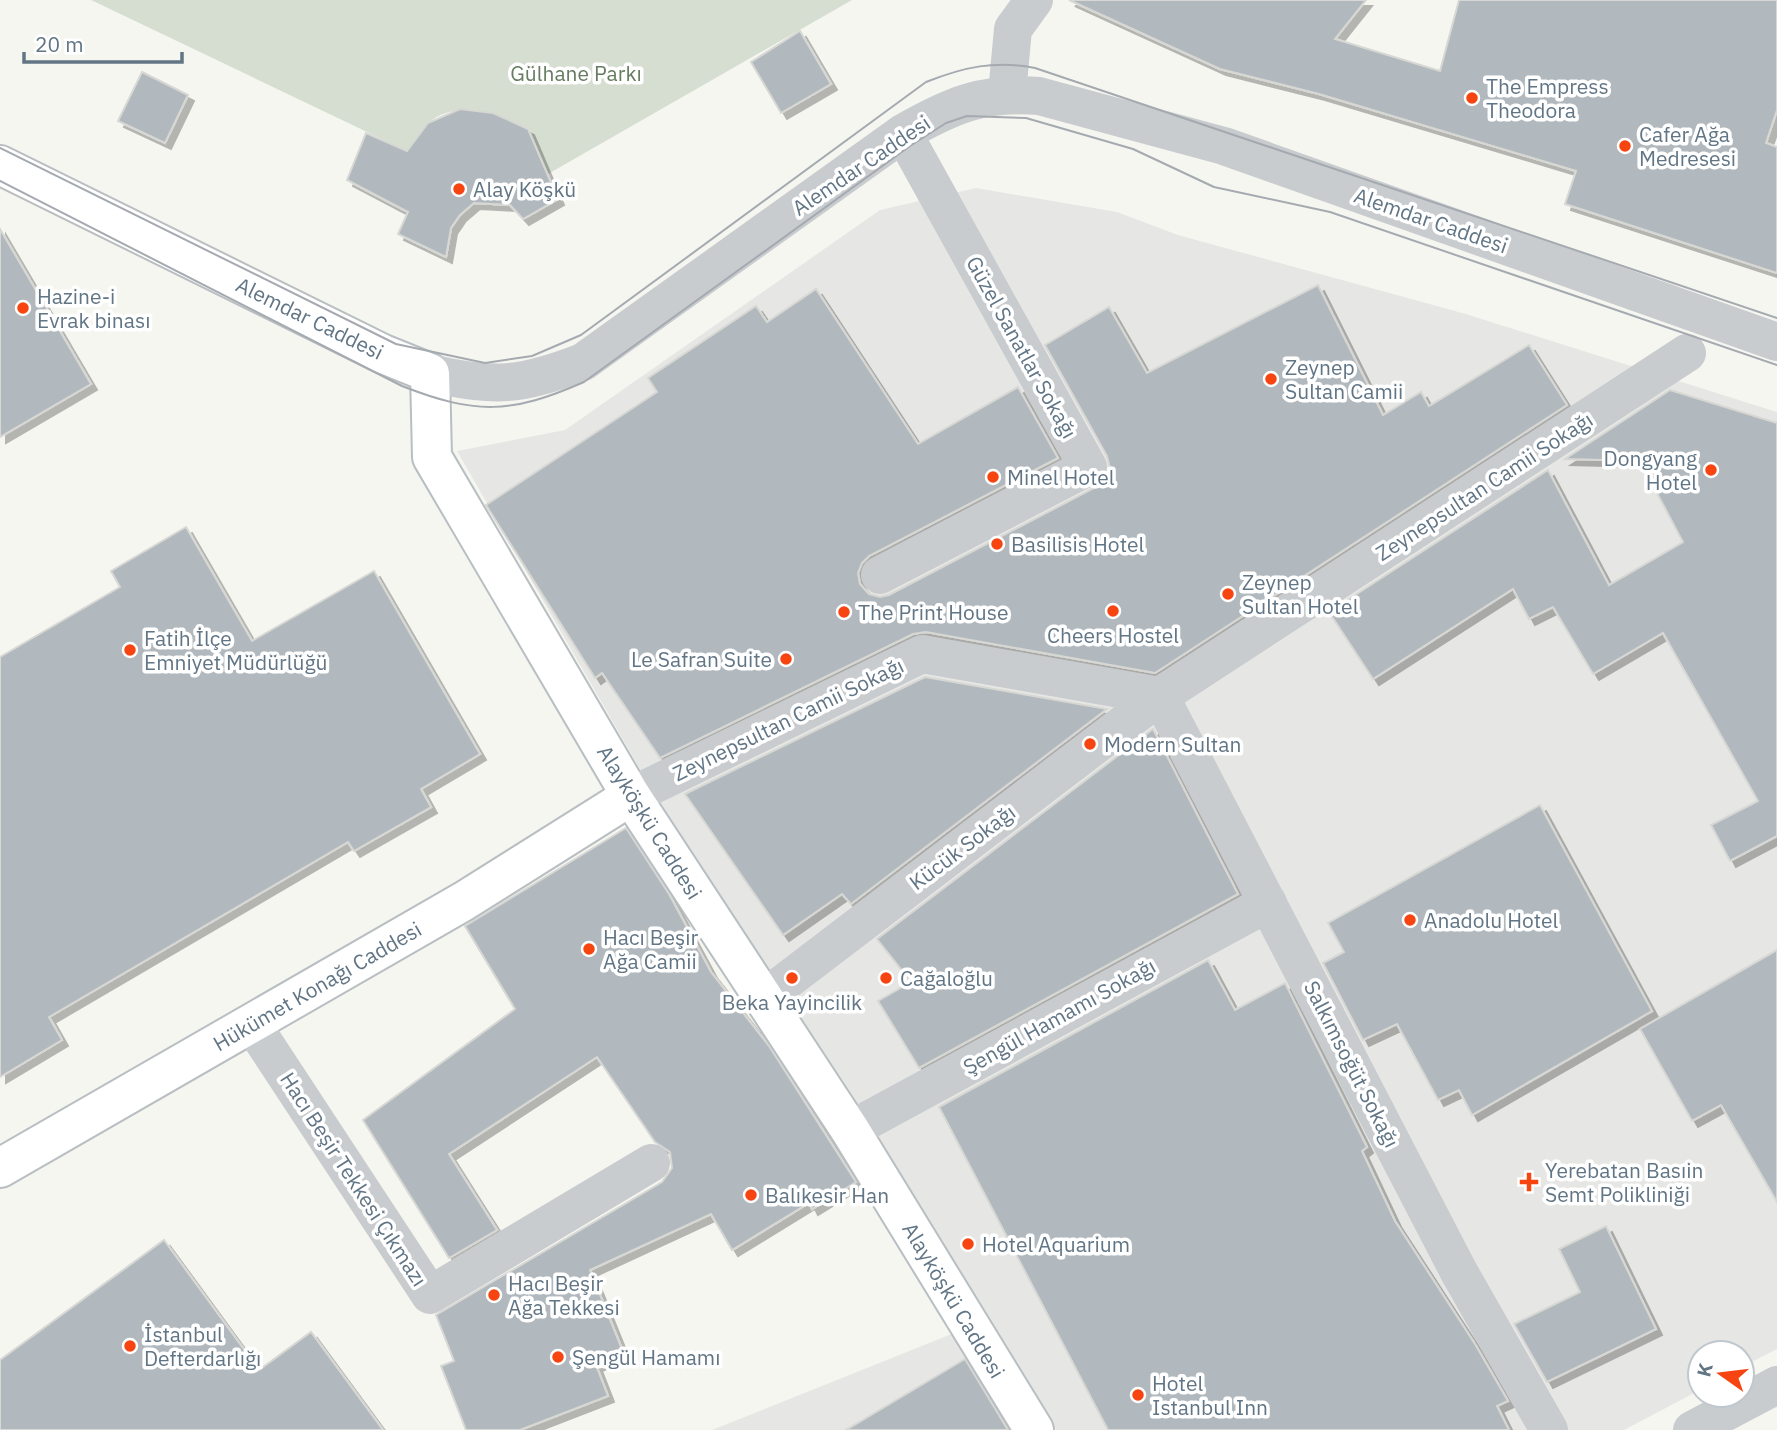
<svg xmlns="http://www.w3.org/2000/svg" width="1777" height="1430" viewBox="0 0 1777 1430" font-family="'IBM Plex Sans',sans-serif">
  <defs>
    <filter id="shadow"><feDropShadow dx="6" dy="6" stdDeviation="0" flood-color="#0004"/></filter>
  </defs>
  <rect width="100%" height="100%" fill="#f6f6f1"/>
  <!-- built -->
  <g fill="#e6e7e4">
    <path d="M976,188L1117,212L1178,235L1466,314L1777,412V1349L1742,1367V1353H1700V1390L1624,1430H1056L709,889L457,451L565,430L880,210Z"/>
    <path d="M954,1333L1015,1430H712Z"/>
  </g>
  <!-- green -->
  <path fill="#d6ded1" d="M91,0H852L548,174L528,129C497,115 458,97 427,124C420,131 414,143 407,151Z"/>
  <!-- building -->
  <g fill="#b1b9be" stroke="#d7d7d4" stroke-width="2" filter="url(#shadow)">
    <path d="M1069,0H1366L1335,39L1440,71L1459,0H1777V110L1766,143L1777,147V273L1565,204L1576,171L1319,94L1220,69Z"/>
    <path d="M800,31L831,84L781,113L751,62Z"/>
    <path d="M142,72L188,95L165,143L118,121Z"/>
    <path d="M460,109L493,113L528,129L558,199L523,219L510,205L474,203L460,215L451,228L446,257L398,234L408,212L347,180L366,133L407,151L428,123Z"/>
    <path d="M0,229L91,384L0,437Z"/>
    <path d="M1318,285L1383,415L1421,392L1429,406L1529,345L1567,405L1155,673L926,632L913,634L660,758L602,673L595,678L486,505L657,392L648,378L756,306L767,322L816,289L918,444L1018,387L1058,458L869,556L862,563L858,573L860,584L869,594L880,597L889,595L1098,486L1106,479L1110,468L1107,456L1045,345L1109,307L1147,373Z"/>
    <path d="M1670,390L1777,423V836L1730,861L1711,825L1758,801L1663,633L1593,674L1553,607L1529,619L1513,589L1373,679L1329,612L1548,470L1609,585L1683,542L1640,461L1565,459Z"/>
    <path d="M186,527L252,641L374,571L480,754L421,789L431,807L354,851L348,842L49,1017L62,1040L0,1077V657L120,587L111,571Z"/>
    <path d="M925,677L1107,709L851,904L842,894L783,935L685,794Z"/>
    <path d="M1153,729L1238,894L919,1068L878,1001L911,982L877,939Z"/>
    <path d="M1540,805L1652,1011L1472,1115L1459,1090L1438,1100L1397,1024L1363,1040L1323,963L1344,952L1328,923Z"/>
    <path d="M626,828L669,894L711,972L769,1046L856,1182L812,1209L809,1203L732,1250L711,1214L590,1270L624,1354L596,1365L608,1396L520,1430H466L441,1366L454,1361L436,1315L662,1182L672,1168L670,1152L655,1142L597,1057L449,1154L497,1230L449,1258L363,1120L515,1009L465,926Z"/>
    <path d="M1777,950V1202L1721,1105L1692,1121L1640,1029Z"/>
    <path d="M1208,960L1235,1010L1285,983L1367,1147L1362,1151L1395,1221L1475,1344L1508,1401L1497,1406L1509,1430H1108L939,1107Z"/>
    <path d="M1606,1226L1656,1329L1547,1382L1514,1324L1580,1292L1559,1249Z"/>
    <path d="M164,1240L259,1370L311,1332L383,1430H0V1360Z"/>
    <path d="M965,1359L1008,1430H846Z"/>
  </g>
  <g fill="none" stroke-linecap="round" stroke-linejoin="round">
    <!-- secondary casing -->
    <g stroke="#b8bec2" stroke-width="42">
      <g id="secondary">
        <path d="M0,165L383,354L430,373L432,457L631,796L850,1130L1034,1430"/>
        <path d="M0,1168L464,901L631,796"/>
      </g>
    </g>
    <!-- street -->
    <g stroke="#c9cccf" stroke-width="38">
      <path d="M1007,94L1013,29L1034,0"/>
      <path d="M430,373C494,388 521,386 583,362L903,133C952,105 982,92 1039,96L1224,146L1777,342"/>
      <path d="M880,575L1088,467L903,133"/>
      <path d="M631,796L922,654L1160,696L1687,353"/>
      <path d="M764,998L1160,696L1459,1272L1549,1430"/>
      <path d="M252,1024L430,1295L651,1163"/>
      <path d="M850,1130L1268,903"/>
      <path d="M1692,1430L1777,1385"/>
    </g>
    <!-- secondary -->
    <use href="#secondary" stroke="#fff" stroke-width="38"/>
    <!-- tram -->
    <g stroke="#a4aab0" stroke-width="2">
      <path d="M0,148L396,344L485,363L532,356L581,335L926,82C964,67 995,60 1035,68L1777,318"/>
      <path d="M0,181L402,386C476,415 511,414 584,382L910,146L946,123L967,116L1026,118L1133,149L1214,187L1330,212L1777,365"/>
    </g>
  </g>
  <!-- markers -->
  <g fill="#f64511" stroke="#fff" stroke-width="2.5">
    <circle cx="1472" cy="98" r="7"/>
    <circle cx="1625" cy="146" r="7"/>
    <circle cx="459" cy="189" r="7"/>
    <circle cx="23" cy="308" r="7"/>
    <circle cx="1271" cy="379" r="7"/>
    <circle cx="1711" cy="470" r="7"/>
    <circle cx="993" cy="477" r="7"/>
    <circle cx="997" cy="544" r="7"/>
    <circle cx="1228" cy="594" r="7"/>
    <circle cx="1113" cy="611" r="7"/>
    <circle cx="844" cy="612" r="7"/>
    <circle cx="130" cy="650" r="7"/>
    <circle cx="786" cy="659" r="7"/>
    <circle cx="1090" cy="744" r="7"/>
    <circle cx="1410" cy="920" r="7"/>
    <circle cx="589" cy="949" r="7"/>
    <circle cx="792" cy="978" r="7"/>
    <circle cx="886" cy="978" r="7"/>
    <path d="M1525.5 1171.5h7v7h7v7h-7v7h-7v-7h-7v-7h7z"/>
    <circle cx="751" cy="1195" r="7"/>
    <circle cx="968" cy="1244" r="7"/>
    <circle cx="494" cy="1295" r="7"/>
    <circle cx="130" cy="1346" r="7"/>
    <circle cx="558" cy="1357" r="7"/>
    <circle cx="1138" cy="1395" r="7"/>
  </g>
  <g text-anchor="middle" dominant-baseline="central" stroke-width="7" stroke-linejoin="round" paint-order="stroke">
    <!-- park labels -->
    <g font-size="21" fill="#667c61" stroke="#fff">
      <text x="576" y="73">Gülhane Parkı</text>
    </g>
    <!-- poi labels -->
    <g font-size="21" fill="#617585" stroke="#fff" text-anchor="start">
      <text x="1486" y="86">The Empress<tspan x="1486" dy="24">Theodora</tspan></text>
      <text x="1639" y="134">Cafer Ağa<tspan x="1639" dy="24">Medresesi</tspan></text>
      <text x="473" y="189">Alay Köşkü</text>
      <text x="37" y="296">Hazine-i<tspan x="37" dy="24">Evrak binası</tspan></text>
      <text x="1285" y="367">Zeynep<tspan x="1285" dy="24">Sultan Camii</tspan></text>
      <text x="1697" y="458" text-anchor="end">Dongyang<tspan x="1697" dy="24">Hotel</tspan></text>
      <text x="1007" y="477">Minel Hotel</text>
      <text x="1011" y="544">Basilisis Hotel</text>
      <text x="1242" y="582">Zeynep<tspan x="1242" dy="24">Sultan Hotel</tspan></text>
      <text x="858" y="612">The Print House</text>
      <text x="1113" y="635" text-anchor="middle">Cheers Hostel</text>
      <text x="144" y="638">Fatih İlçe<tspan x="144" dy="24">Emniyet Müdürlüğü</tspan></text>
      <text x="772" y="659" text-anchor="end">Le Safran Suite</text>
      <text x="1104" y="744">Modern Sultan</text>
      <text x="1424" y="920">Anadolu Hotel</text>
      <text x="603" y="937">Hacı Beşir<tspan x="603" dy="24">Ağa Camii</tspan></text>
      <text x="900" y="978">Cağaloğlu</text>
      <text x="792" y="1002" text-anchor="middle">Beka Yayincilik</text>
      <text x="1545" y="1170">Yerebatan Basıin<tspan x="1545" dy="24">Semt Polikliniği</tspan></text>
      <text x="765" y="1195">Balıkesir Han</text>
      <text x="982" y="1244">Hotel Aquarium</text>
      <text x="508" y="1283">Hacı Beşir<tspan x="508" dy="24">Ağa Tekkesi</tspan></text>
      <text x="144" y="1334">İstanbul<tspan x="144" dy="24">Defterdarlığı</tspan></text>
      <text x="572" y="1357">Şengül Hamamı</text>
      <text x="1152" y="1383">Hotel<tspan x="1152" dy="24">Istanbul Inn</tspan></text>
    </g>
    <!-- street labels -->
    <g font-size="21" fill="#617585" stroke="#fff">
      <text transform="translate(861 165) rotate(-34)">Alemdar Caddesi</text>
      <text transform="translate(1431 220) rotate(19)">Alemdar Caddesi</text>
      <text transform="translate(310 318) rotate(26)">Alemdar Caddesi</text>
      <text transform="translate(1022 347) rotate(61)">Güzel Sanatlar Sokağı</text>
      <text transform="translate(1484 486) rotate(-33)">Zeynepsultan Camii Sokağı</text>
      <text transform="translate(788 719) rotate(-26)">Zeynepsultan Camii Sokağı</text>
      <text transform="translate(650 822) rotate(58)">Alayköşkü Caddesi</text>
      <text transform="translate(962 847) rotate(-37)">Kücük Sokağı</text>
      <text transform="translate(317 986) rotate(-30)">Hükümet Konağı Caddesi</text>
      <text transform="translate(1059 1016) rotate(-29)">Şengül Hamamı Sokağı</text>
      <text transform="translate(1352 1064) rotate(63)">Salkımsoğüt Sokağı</text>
      <text transform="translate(354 1179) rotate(57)">Hacı Beşir Tekkesi Çıkmazı</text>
      <text transform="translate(954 1300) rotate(59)">Alayköşkü Caddesi</text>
    </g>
  </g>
  <!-- north arrow -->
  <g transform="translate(1721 1374) rotate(284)"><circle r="33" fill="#ffffff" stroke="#c0c8ce" stroke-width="2"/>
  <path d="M0-5L12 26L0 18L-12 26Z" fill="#f64511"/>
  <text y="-10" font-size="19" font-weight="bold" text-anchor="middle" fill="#617585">K</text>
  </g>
  <!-- scale -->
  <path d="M24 52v10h158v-10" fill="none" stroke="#617585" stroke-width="3.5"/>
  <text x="35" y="52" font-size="21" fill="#617585" stroke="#ffffff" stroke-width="5" paint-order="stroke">20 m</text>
</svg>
